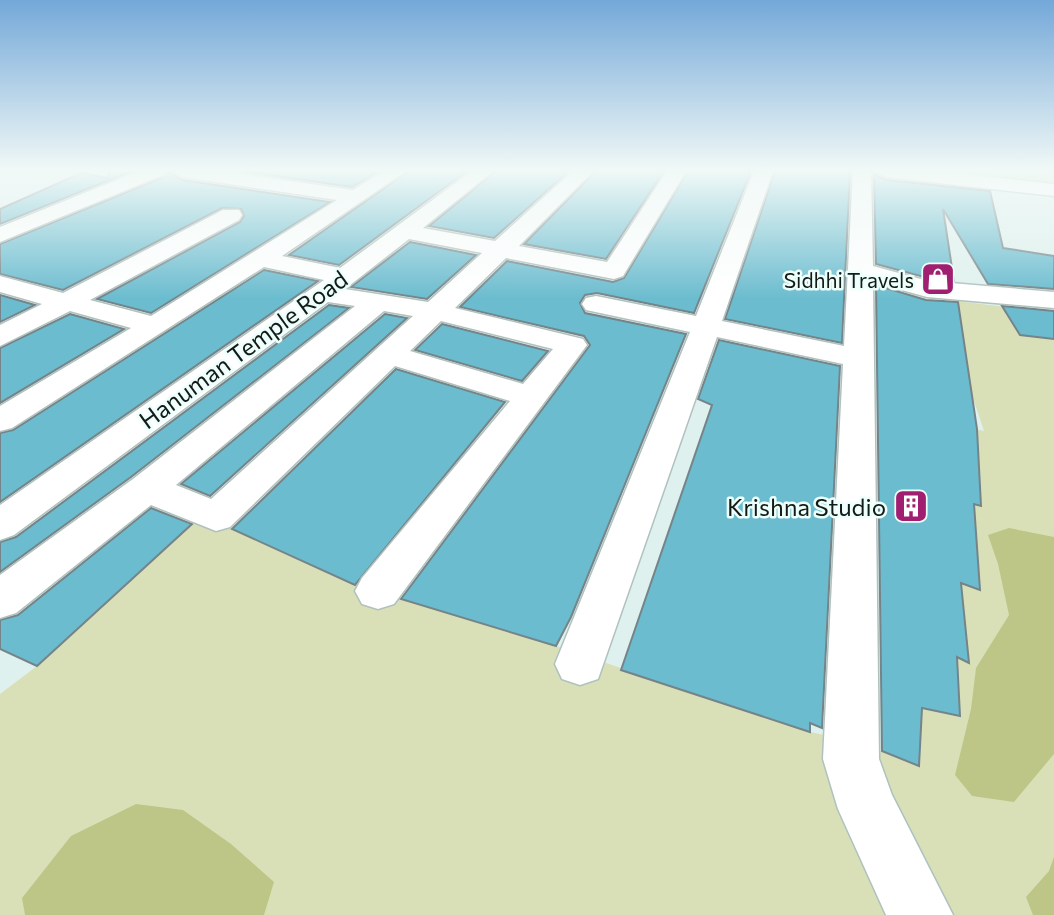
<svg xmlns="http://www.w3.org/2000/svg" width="1054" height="915" viewBox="0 0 1054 915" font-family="Commissioner,sans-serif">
  <rect width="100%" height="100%" fill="#dff1ee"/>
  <!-- green -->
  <g fill="#d9e0b8">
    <path d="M933,171H1054V190Z"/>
    <path d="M957,301L1054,313V915H0V694L37,666L198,519L216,517L230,528L349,583L556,646L810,732L859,742L918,766L922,708L960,716L957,657L969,662L961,583L980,589L976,536L951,498L981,506L977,460L938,421L984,431L972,395Z"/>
  </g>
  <!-- forest -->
  <g fill="#bdc687">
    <path d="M1009,528L1054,537V754L1014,802L972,796L955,775L971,709L976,668L1009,615L998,564L988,535Z"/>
    <path d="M136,804L183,810L231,844L274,882L264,915H25L22,898L71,836Z"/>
    <path d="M1054,857V915H1033L1026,897L1049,871Z"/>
  </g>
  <!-- building -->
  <g fill="#6bbccf" stroke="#758489" stroke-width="2">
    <path d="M109,171H132L0,224V209L81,173L108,178Z"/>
    <path d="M167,171L182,180L330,202L151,313L97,299L240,222L244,216L241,209L222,208L63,290L0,274V244L164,177Z"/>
    <path d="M241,171H379L352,187Z"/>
    <path d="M409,171H467L339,265L289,255Z"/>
    <path d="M496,171H569L494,238L429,226Z"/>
    <path d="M596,171H664L606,259L524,244Z"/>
    <path d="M688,171H751L694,313L597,293L585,295L580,303L585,313L686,334L571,617L556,646L401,599L590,345L584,336L460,307L507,261L613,282L624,278Z"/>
    <path d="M775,171H850L842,343L725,319Z"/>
    <path d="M874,174L886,180L990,191L1003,248L1054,256V289L988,284L943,209L954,281L928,278L876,264Z"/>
    <path d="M410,242L476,255L427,299L351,287Z"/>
    <path d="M264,270L318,281L0,502V433L13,430Z"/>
    <path d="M876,285L926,300L958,302L977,429L981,506L974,504L980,590L961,583L969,663L957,657L960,716L922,708L919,766L882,751Z"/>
    <path d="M0,295L35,305L0,322Z"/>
    <path d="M329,305L349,308L131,477L0,572V542L16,537Z"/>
    <path d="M1002,306L1054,311V339L1020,335Z"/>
    <path d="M70,314L124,329L0,403V348Z"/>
    <path d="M385,314L407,318L210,496L181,484Z"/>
    <path d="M442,324L548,351L522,381L415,350Z"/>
    <path d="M719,340L840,366L822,728L810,723V732L621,670L712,405L698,399Z"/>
    <path d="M396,369L505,402L355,585L232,529Z"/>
    <path d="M151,508L192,524L37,666L0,649V620L18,615Z"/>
  </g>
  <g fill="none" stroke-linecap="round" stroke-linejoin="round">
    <!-- minor casing -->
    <g stroke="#b0c1be" stroke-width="3">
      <g id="minor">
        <path d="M139,171H165L163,175L0,242V227Z"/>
        <path d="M173,171H222L353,190L384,171H406L282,256L340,268L472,171H493L423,228L495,241L573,171H593L519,246L607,262L667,171H686L623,276L614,279L506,258L455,308L583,339L587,345L394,604L378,609L362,604L355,591L362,578L510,401L395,366L230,527L216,531L151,505L16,613L0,618V575L133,479L355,306L328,302L14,535L0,540V505L324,280L264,267L12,428L0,431V406L131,328L70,311L0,346V325L42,304L0,292V276L63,293L223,210H239L242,215L239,220L90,300L151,316L337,200L182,177ZM409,239L482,253L428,302L345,289ZM384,311L413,316L211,499L176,485ZM441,321L553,349L523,384L410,351Z"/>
        <path d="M754,171H773L722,321L844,346L853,171H871L873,266L928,281L1054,292V308L927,297L873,282L879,759L892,795L953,915H886L838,809L823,759L843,364L717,337L598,679L580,685L562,679L555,664L690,332L586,310L582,304L586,298L596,296L696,316Z"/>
        <path d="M877,171H938L1054,184V196L886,177Z"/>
      </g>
    </g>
    <!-- minor -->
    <use href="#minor" fill="#fff" fill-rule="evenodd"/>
  </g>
  <!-- sky -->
  <linearGradient id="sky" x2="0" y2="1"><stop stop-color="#74a8d8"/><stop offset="0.57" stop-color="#f1f9f7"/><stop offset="1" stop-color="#f1f9f7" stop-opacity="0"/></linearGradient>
  <rect width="1054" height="299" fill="url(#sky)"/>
  <!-- icons -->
  <defs>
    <g id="shop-square" transform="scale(1.75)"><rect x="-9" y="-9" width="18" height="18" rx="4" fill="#a11f70" stroke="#edfffb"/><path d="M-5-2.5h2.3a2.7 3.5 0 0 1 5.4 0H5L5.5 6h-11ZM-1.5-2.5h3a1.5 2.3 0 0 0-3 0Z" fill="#fff"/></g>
    <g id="building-square" transform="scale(1.75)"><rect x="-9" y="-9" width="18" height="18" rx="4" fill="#a11f70" stroke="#edfffb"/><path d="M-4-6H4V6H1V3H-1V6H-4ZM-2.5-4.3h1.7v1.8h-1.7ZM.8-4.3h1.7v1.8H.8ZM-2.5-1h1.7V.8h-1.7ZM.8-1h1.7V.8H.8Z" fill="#fff"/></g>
  </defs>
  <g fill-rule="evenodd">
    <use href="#shop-square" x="938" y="279"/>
    <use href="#building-square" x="911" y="506"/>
  </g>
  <g text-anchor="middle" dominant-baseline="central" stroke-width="5" stroke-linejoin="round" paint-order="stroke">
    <!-- far-poi labels -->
    <g font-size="21" fill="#131a18" stroke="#edfffb" text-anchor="end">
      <text x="914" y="279">Sidhhi Travels</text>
    </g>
    <!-- street labels -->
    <g font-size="24" fill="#131a18" stroke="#edfffb">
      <text transform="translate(243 349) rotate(-36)">Hanuman Temple Road</text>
    </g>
    <!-- poi labels -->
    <g font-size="24" fill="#131a18" stroke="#edfffb" text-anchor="end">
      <text x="886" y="506">Krishna Studio</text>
    </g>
  </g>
</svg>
